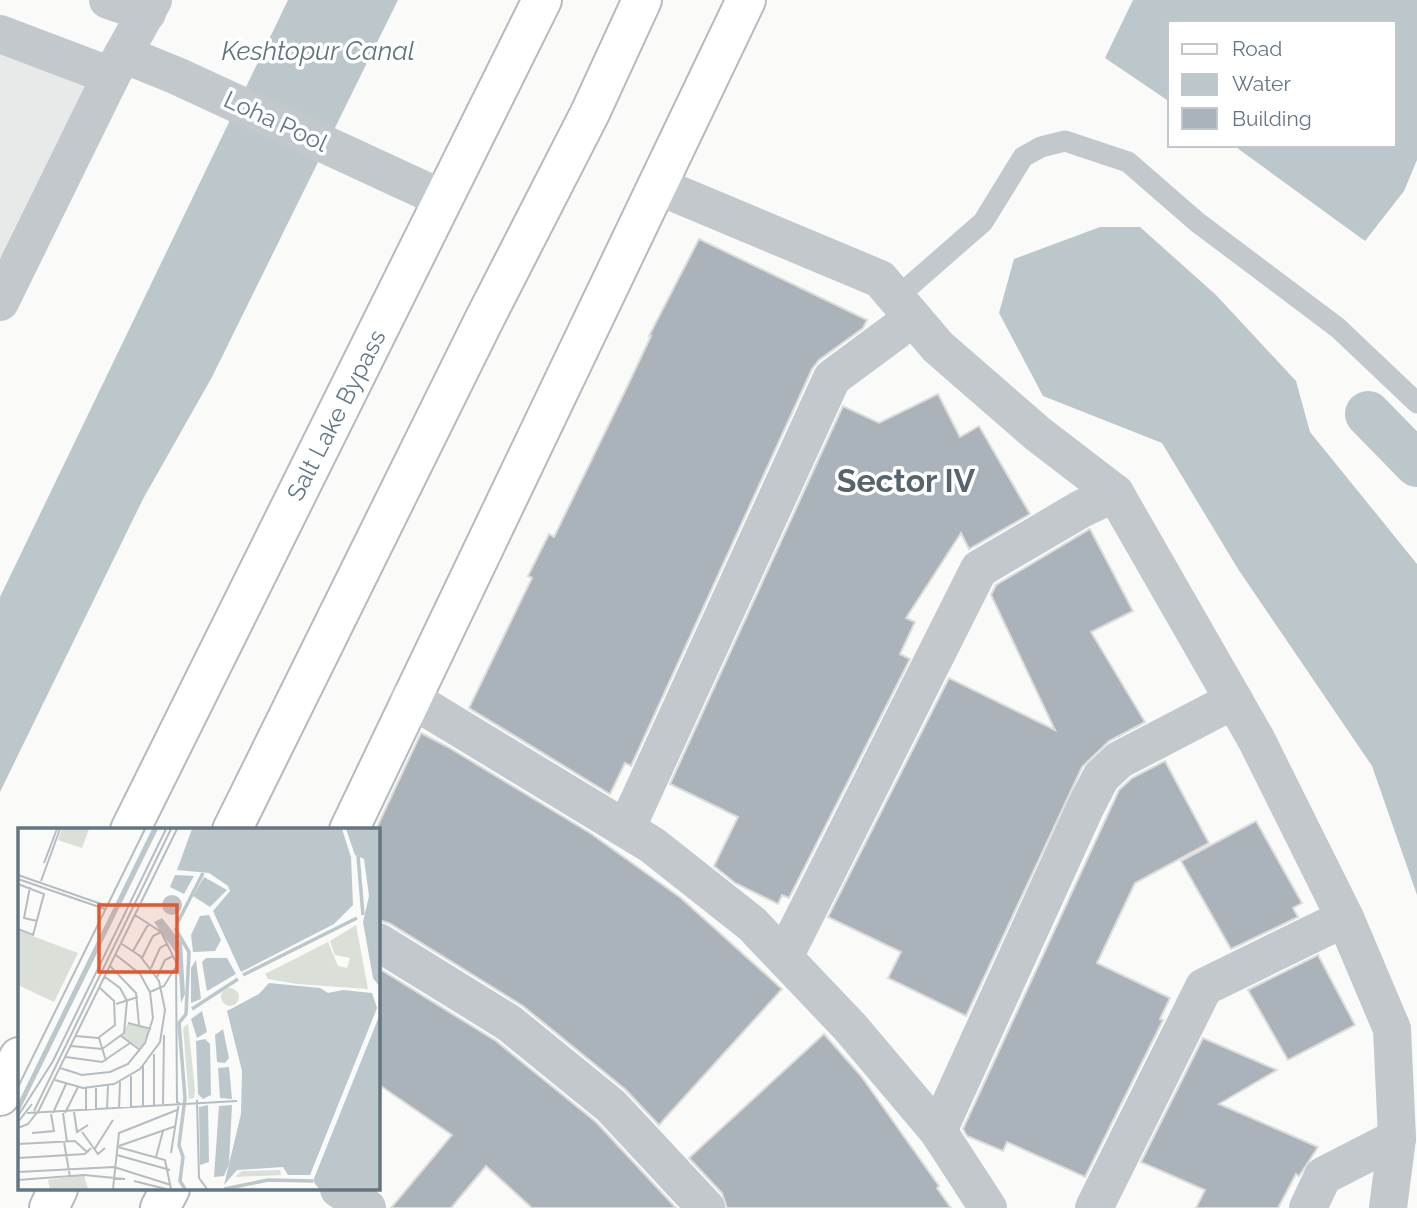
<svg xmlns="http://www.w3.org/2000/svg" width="1417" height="1208" viewBox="0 0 1417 1208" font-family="Raleway,sans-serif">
  <rect width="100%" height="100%" fill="#fafaf8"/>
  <!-- built -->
  <path fill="#e8e9e9" d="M0,46L90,79L0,263Z"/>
  <!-- water -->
  <g fill="#bbc7cb">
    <path d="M288,0H398L212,377L143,499L0,792V597Z"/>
    <path d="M1133,0H1417V160L1404,191L1365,241L1233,145H1394V23H1170V102L1105,58Z"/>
    <path d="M1100,227H1140L1216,295L1296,381L1310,432L1417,564V895L1372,766L1238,569L1162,443L1043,396L999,313L1014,259Z"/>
  </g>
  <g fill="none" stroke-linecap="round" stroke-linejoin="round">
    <!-- canal -->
    <path stroke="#bbc7cb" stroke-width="46" d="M1368,414L1417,464"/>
  </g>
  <!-- building -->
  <g fill="#aab3b9" stroke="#dcdcda" stroke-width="2">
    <path d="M699,239L867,320L863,328L819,360L812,369L631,766L625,763L610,794L469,708L532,578L528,576L549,534L554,537L628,385L651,336H649Z"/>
    <path d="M938,394L960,437L979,426L1030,514L969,549L961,533L906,618L915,622L900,654L910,659L789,898L782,895L778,904L735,883L714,866L738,817L670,784L843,406L879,423Z"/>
    <path d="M1090,529L1133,611L1091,632L1145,722L1109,741L1082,767L966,1016L888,978L901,952L828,917L949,678L1055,730L991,595L996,585Z"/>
    <path d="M421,733L448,747L590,833L681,898L782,989L659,1125L625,1089L523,1006L389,923L378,920V825Z"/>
    <path d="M1165,761L1209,843L1135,883L1097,963L1170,998L1160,1019L1163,1020L1085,1177L1007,1142L1003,1151L967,1136L963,1129L1119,790L1132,778Z"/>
    <path d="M1256,821L1302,903L1293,908L1298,917L1231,949L1181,861Z"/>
    <path d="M1318,955L1355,1025L1288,1060L1248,990Z"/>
    <path d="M378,968L496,1041L596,1122L676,1208H532L486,1166L451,1208H391L452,1135L378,1084Z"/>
    <path d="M824,1034L861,1076L939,1186L937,1188L951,1208H727L722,1193L689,1158Z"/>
    <path d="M1203,1038L1277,1070L1219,1104L1318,1147L1299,1176L1296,1174L1278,1208H1196L1205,1190L1141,1162Z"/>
  </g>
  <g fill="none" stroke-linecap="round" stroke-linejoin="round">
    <!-- primary casing -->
    <g stroke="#b5babe" stroke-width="42">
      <g id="primary">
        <path d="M130,830L542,0"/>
        <path d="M232,830L484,320L590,113L642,0"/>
        <path d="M349,830L746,0"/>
        <path d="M0,1096L19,1057"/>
        <path d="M49,1208L58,1189"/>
        <path d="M160,1208L170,1189"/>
      </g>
    </g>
    <!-- service -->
    <path stroke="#c3c8cc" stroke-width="21" d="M896,298L983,222L1023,157L1041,147L1065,141L1128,162L1197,222L1338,328L1417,403"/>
    <!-- minor -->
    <g stroke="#c3c8cc" stroke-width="38">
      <path d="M123,54L177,76L443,199"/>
      <path d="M658,186L880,279L938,347L1038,434L1115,493L1256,739L1345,918L1392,1029L1397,1138L1388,1208"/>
      <path d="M410,698L652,845L752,924L850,1027L938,1131L988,1208"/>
      <path d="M626,829L832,378L913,318"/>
      <path d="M378,942L509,1023L611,1106L706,1208"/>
      <path d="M784,957L979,569L1081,509L1115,493"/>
      <path d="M938,1131L1086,806L1101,777L1119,760L1234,700"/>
      <path d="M339,1189L367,1208"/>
      <path d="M1094,1208L1204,987L1345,918"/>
      <path d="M1308,1208L1323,1176L1397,1138"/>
    </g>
    <!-- tertiary -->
    <g stroke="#c3c8cc" stroke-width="38">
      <path d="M108,0L147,13"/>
      <path d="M0,34L111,76"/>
      <path d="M0,302L111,76L153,0"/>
    </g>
    <!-- primary -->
    <use href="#primary" stroke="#fff" stroke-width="38"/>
  </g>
  <g text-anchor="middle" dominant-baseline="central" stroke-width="7" stroke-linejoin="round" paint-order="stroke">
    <!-- street labels -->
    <g font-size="24" fill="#657683" stroke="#fff">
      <text transform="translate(276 121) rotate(25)">Loha Pool</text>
      <text transform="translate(336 415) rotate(-63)">Salt Lake Bypass</text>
    </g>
    <!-- water labels -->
    <g font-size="26" font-style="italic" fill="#60757c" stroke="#fff">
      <text x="318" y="51">Keshtopur Canal</text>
    </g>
    <!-- district labels -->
    <g font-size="32" font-weight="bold" fill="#57646e" stroke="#fff">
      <text x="906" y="480">Sector IV</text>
    </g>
  </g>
  <!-- overview -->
  <g transform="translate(18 828)">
    <rect width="362" height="362" fill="#fafaf8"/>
    <path d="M44,1H71L64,20L40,12ZM338,97L350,161L279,156L250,151L247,146L310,114L320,138L329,140L332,130L317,127L312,113ZM1,103L60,125L36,174L0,157ZM203 169a9 9 0 1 1 18 0a9 9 0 1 1-18 0ZM110,195L132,201L123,221L104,208ZM170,196L177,262L176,270L171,271L165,200ZM262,342L263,347L217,349L224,343ZM66,347L70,361H32L30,352Z" fill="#dadfd7"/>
    <path d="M134,1H140L0,286V275ZM174,1H324L333,29L335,77L316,96L223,144L195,83L212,63L210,58L191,45L159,42ZM328,1H362V159L355,150L345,94L351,68L346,31L337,27ZM157,47L176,48L166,66L152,59ZM186,49L209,62L192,79L175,68ZM144 77a10 10 0 1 1 20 0a10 10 0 1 1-20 0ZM191,87L203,112L197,123L175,124L173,107L182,88ZM144,90L164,115L167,166L163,175L160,128L136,94ZM188,130H209L218,146L189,163L184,134ZM178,132L183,171L173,175V140ZM251,155L302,160L310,165L325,162L354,165L359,180L292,347H270L265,339L219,342L206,357L223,286L224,243L209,183L241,166ZM184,183L189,204L179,210L173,191ZM362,186V361H301L295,353ZM205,201L211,230L207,235L199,234L197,207ZM187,211L192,216L193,267L185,271L180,266L178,213ZM211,239L214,271L202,270L200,240ZM190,277L191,334L182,337L181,279ZM214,277L211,336L206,348L196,349L201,278Z" fill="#bbc7cb"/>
    <path fill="none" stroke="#bbc7cb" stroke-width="3.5" d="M340,28L345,87M160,94L185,45M157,100L171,124L168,186L161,195L167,270L161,317L165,329L162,353L167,361M225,147L339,90M174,181L220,151M206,361L250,352L295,353"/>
    <path fill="none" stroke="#b5bdc2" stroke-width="2" d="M26,35L39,1M0,47L89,78M0,51L87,81M23,53L42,1M0,56L26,66L15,107L0,101M12,59L6,90L19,93M117,87L143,104L158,134L159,275M115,123L131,95M124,130L135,108L143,104M92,138L118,165L121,197M133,140L142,120L149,116M139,149L147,132L155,128M132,164L146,158L157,140M98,176L120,169M110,195L133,201M58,208L80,210L97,197L96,173L82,160M103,208L122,222M81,210L88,233M53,218L84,221L106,205L109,173L102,160L87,149M136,226V278M48,229L84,234L112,215M42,240L64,247L92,244L110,236L127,215L135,190L132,164L122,146L98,127M37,252L65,260L96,256L122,241L142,214L147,182L141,153L122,128L104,116M0,259L127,1M179,272L181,350L189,361M145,276L146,207M125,278V238M113,280V248M89,281L90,258M101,281L102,254M78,282V260M16,283L153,1M68,283V260M56,284L59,304L70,297M9,285L219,273M35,285L48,256M45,285L49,314M47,285L60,259M0,288L35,233L148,1M0,294L14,276M0,300L10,296L21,282L159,1M64,304L80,326L87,320M14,305L36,303L33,286M46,314L52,349M0,316L57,313L69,324M101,318L158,298M100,319L147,332L153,361M76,322L95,292M153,325L161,274M99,327L152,342M138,329L145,303M0,330L67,326L73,320M0,344L96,339L153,357M0,352L66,347L107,351M116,353L148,361M95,361L101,305L159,282"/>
    <path fill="#e4572e" fill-opacity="0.15" stroke="#e4572e" stroke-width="3.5" d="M81,77H159V144H81Z"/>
    <rect width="362" height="362" fill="none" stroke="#657683" stroke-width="3.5"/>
  </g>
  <!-- legend -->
  <rect x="1168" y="21" width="228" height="126" fill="#ffffff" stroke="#c1c8cd" stroke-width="2"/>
  <rect x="1182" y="44" width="35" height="10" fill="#ffffff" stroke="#c1c8cd" stroke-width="2"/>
  <text x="1232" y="56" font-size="21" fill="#657683">Road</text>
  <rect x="1182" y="74" width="35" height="21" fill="#bbc7cb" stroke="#c1c8cd" stroke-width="2"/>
  <text x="1232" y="91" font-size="21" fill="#657683">Water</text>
  <rect x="1182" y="108" width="35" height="21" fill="#aab3b9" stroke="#c1c8cd" stroke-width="2"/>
  <text x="1232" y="126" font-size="21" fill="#657683">Building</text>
</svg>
